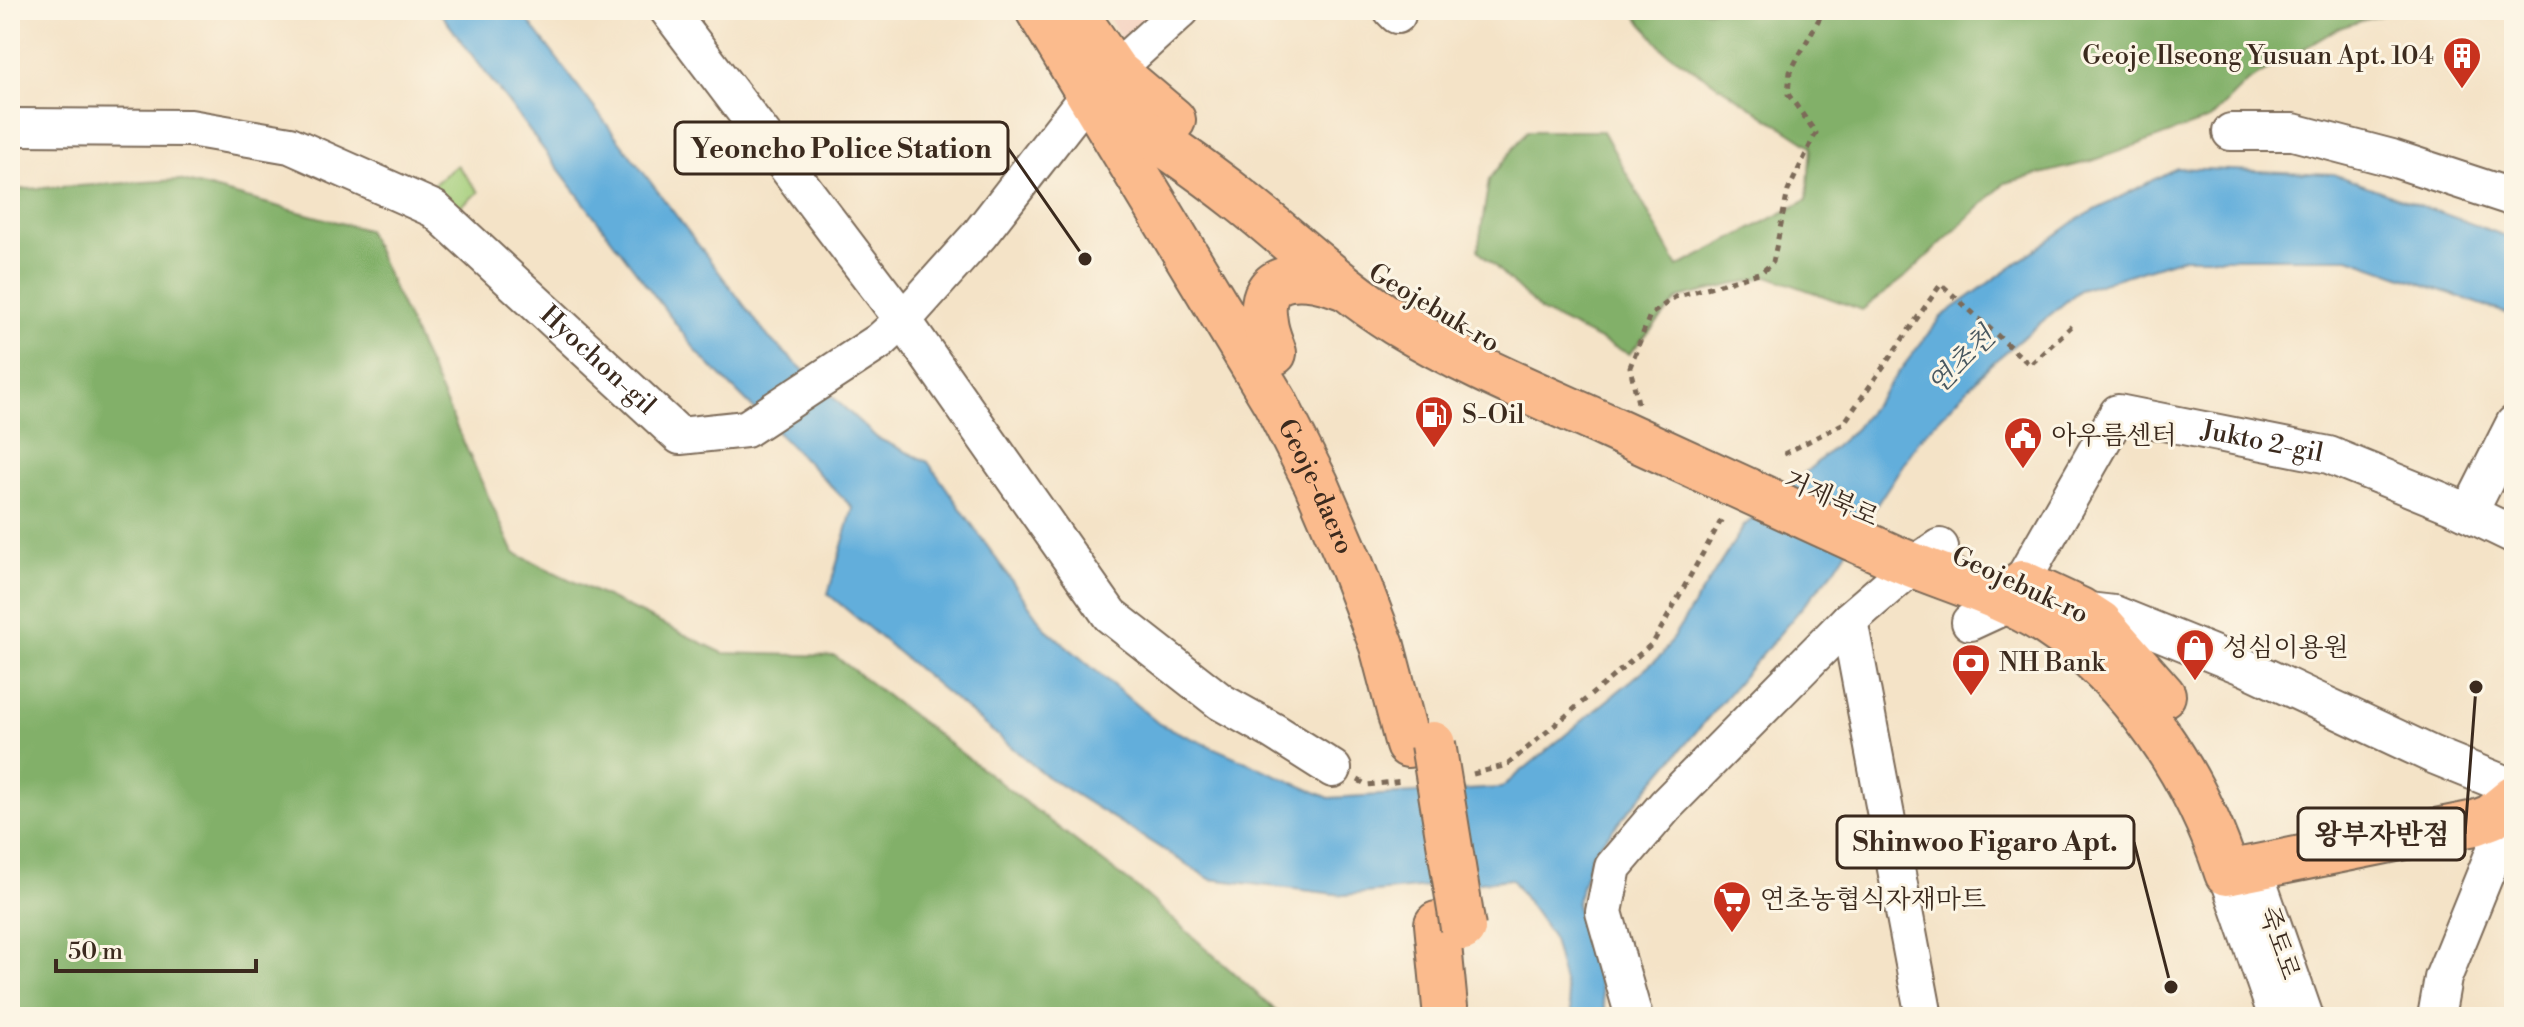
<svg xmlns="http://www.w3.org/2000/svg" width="2524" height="1027" viewBox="0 0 2524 1027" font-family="'Libre Bodoni','Noto Serif KR',serif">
  <rect width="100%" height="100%" fill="#fcf5e5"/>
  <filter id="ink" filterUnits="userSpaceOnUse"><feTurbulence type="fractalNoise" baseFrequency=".0125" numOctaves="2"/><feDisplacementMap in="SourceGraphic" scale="16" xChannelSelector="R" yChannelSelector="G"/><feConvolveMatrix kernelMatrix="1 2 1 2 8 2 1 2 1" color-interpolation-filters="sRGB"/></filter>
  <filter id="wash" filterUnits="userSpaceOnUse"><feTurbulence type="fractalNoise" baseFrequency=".006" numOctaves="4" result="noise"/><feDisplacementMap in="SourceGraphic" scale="32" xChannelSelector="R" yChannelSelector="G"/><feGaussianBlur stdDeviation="1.8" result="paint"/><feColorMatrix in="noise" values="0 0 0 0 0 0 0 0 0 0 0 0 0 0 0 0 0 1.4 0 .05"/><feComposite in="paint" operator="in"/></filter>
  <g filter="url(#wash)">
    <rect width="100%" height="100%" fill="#f4e3c7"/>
    <!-- built -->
    <path fill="#f5d3c1" d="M1104,10H1171L1129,52Z"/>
    <!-- green -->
    <path fill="#a3cd79" stroke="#6f7c4c" stroke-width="2" d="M457,165L479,192L454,211L433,185Z"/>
    <!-- forest -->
    <g fill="#82b069" stroke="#5e6d44" stroke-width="2">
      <path d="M1631,10H2397L2339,28L2247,82L2210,119L2092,161L2005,183L1903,279L1862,310L1768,276L1679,298L1629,354L1542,312L1478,250L1489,180L1527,131H1603L1678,267L1807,200L1811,146L1664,50Z"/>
      <path d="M179,180L367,230L514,553L723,653L835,656L1146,895L1283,1017H10V190Z"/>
    </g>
    <!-- water -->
    <path fill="#62aedb" stroke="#4e6c7c" stroke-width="2" d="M438,10H520L769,338L877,438L928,462L1045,628L1159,724L1329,798L1501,788L1662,655L1744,526L1855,429L1941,317L2078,219L2176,168L2333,174L2514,239V316L2349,258H2182L2080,290L1990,365L1919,440L1834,570L1592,854L1576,904L1598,975L1606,1017H1573L1552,936L1511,879L1344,895L1210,879L1046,776L828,594L853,508L698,353Z"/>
  </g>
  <g filter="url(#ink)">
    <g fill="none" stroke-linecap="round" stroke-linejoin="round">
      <!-- minor casing -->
      <g stroke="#7c6b59" stroke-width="40">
        <g id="minor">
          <path d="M668,10L903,320L1110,615L1221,702L1273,731L1333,769"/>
          <path d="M1392,10L1397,15"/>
          <path id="s1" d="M10,127L190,128L290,145L434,209L680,436L746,429L880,341L903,320L980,234L1089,94L1181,10"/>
          <path d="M2231,132H2293L2392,158L2514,198"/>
          <path d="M2469,513L2514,424"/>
          <path d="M2080,610L2114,614L2245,667L2433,755L2502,783L2514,793"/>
          <path d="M1849,620L1924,1017"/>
          <path id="s2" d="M1970,622L2009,604L2118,413L2329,455L2452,505L2514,535"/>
          <path d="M2253,868L2305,1017"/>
          <path d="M2227,873L2277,1017"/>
          <path d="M1634,1017L1604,912L1613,867L1666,805L1849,620L1913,565L1940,547"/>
          <path d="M2436,1017L2443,978L2514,803"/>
        </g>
      </g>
      <!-- major casing -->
      <g stroke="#7c6b59" stroke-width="48">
        <g id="major">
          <path id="s3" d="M1038,10L1275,402L1316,483L1352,567L1382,646L1408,745"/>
          <path d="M1073,10L1115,71L1173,120"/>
          <path d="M1089,94C1140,128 1192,162 1240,200C1291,240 1341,289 1396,323C1463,364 1536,394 1607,426C1702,469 1796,513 1891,556C1943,579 2000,593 2048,624C2132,679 2197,779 2227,873L2475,823L2491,817L2514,798"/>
          <path d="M1274,353C1271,343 1266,333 1265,322C1255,267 1309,273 1343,287"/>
          <path d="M2022,583L2080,610L2100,623L2163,695"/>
          <path d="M1437,924L1446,1017"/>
        </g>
      </g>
      <!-- path -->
      <g stroke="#7c6b59" stroke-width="5" stroke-dasharray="6 6" stroke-linecap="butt">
        <path d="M1638,403L1630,367L1650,315L1675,297L1762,272L1773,262L1788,191L1816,133L1788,94L1790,72L1824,10"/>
        <path d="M1784,454L1844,423L1941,284L2030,365L2075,323"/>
        <path d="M1473,774L1507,765L1653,643L1723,517"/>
        <path d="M1358,780L1367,785L1403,781"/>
      </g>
      <!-- minor -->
      <use href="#minor" stroke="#fff" stroke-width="36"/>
      <!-- major -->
      <use href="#major" stroke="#fbbb8d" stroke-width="44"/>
      <!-- major-bridge casing -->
      <g stroke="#7c6b59" stroke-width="48" stroke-linecap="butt">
        <path id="major-bridge" d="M1433,744L1463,928"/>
      </g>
      <!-- major-bridge -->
      <use href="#major-bridge" stroke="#fbbb8d" stroke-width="44"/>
    </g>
  </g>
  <!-- icons -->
  <defs>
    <g id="building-pin" transform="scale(2)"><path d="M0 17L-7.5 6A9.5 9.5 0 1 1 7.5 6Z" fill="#c8321e" stroke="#fcf5e5"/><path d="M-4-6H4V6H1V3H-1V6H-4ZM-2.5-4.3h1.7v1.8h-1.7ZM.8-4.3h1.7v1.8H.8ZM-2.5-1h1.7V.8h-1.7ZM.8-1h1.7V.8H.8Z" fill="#fff"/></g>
    <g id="fuel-pin" transform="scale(2)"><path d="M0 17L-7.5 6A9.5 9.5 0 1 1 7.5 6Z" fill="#c8321e" stroke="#fcf5e5"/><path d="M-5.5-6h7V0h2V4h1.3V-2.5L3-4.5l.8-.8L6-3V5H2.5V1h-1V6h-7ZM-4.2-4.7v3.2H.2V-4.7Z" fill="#fff"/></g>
    <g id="civic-pin" transform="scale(2)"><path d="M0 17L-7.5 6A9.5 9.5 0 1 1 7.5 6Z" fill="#c8321e" stroke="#fcf5e5"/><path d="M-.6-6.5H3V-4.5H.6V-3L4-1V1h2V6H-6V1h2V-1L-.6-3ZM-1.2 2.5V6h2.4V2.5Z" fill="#fff"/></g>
    <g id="shop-pin" transform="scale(2)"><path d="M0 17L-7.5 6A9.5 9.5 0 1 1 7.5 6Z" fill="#c8321e" stroke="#fcf5e5"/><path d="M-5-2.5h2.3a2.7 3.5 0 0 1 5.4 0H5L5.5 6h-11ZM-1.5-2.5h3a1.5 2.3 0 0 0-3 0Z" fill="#fff"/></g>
    <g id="bank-pin" transform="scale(2)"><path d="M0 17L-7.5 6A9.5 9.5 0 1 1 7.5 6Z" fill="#c8321e" stroke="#fcf5e5"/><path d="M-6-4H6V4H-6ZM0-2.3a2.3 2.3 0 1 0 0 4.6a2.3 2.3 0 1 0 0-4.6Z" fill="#fff"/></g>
    <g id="supermarket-pin" transform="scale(2)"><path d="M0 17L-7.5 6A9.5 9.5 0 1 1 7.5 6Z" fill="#c8321e" stroke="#fcf5e5"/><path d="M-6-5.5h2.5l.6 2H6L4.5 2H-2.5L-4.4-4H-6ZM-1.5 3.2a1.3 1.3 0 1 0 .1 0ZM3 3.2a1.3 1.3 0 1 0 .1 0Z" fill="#fff"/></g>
  </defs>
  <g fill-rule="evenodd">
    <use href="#building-pin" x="2462" y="56"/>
    <use href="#fuel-pin" x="1434" y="415"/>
    <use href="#civic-pin" x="2023" y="436"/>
    <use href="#shop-pin" x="2195" y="648"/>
    <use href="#bank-pin" x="1971" y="663"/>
    <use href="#supermarket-pin" x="1732" y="900"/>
  </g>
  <g text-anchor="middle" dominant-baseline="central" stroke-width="6" stroke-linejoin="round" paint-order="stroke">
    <!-- poi labels -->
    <g font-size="26" fill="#3b2a1e" stroke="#fcf5e5" text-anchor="start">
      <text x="2434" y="56" text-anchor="end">Geoje Ilseong Yusuan Apt. 104</text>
      <text x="1462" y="415">S-Oil</text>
      <text x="2051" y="436">아우름센터</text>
      <text x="2223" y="648">성심이용원</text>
      <text x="1999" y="663">NH Bank</text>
      <text x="1760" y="900">연초농협식자재마트</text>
    </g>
    <!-- street labels -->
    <g font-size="26" fill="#3b2a1e" stroke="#fcf5e5">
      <text transform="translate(1434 308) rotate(31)">Geojebuk-ro</text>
      <text stroke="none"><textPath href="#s1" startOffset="662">Hyochon-gil</textPath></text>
      <text stroke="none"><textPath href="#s2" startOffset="410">Jukto 2-gil</textPath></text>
      <text stroke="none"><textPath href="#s3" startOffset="552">Geoje-daero</textPath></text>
      <text transform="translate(1831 499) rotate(24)">거제북로</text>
      <text transform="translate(2020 585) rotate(25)">Geojebuk-ro</text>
      <text transform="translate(2279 943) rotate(71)">죽토로</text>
    </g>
    <!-- water labels -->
    <g font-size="28" font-style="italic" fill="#495860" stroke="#fcf5e5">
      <text transform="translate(1962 361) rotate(-45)">연초천</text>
    </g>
  </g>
  <!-- callouts -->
  <path fill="none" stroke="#3b2a1e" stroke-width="3" d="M1085 259L1008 148M2476 687L2465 834M2171 987L2134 842"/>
  <g fill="#3b2a1e" stroke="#fcf5e5" stroke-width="3">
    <circle cx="1085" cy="259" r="8"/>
    <circle cx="2476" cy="687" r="8"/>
    <circle cx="2171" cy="987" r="8"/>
  </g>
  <g fill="#fcf5e5" stroke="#3b2a1e" stroke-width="3">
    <rect x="675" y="122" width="333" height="52" rx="8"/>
    <rect x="2298" y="808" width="167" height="52" rx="8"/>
    <rect x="1837" y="816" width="297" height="52" rx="8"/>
  </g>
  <g font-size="28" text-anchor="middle" font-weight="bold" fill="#3b2a1e">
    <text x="841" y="158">Yeoncho Police Station</text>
    <text x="2382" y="844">왕부자반점</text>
    <text x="1985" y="851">Shinwoo Figaro Apt.</text>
  </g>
  <!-- margin -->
  <rect width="2524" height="1027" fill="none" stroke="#fcf5e5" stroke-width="40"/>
  <!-- scale -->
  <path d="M56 959v12h200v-12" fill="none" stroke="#3b2a1e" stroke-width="4"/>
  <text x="68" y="959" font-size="24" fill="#3b2a1e" stroke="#fcf5e5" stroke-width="6" paint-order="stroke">50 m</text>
</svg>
